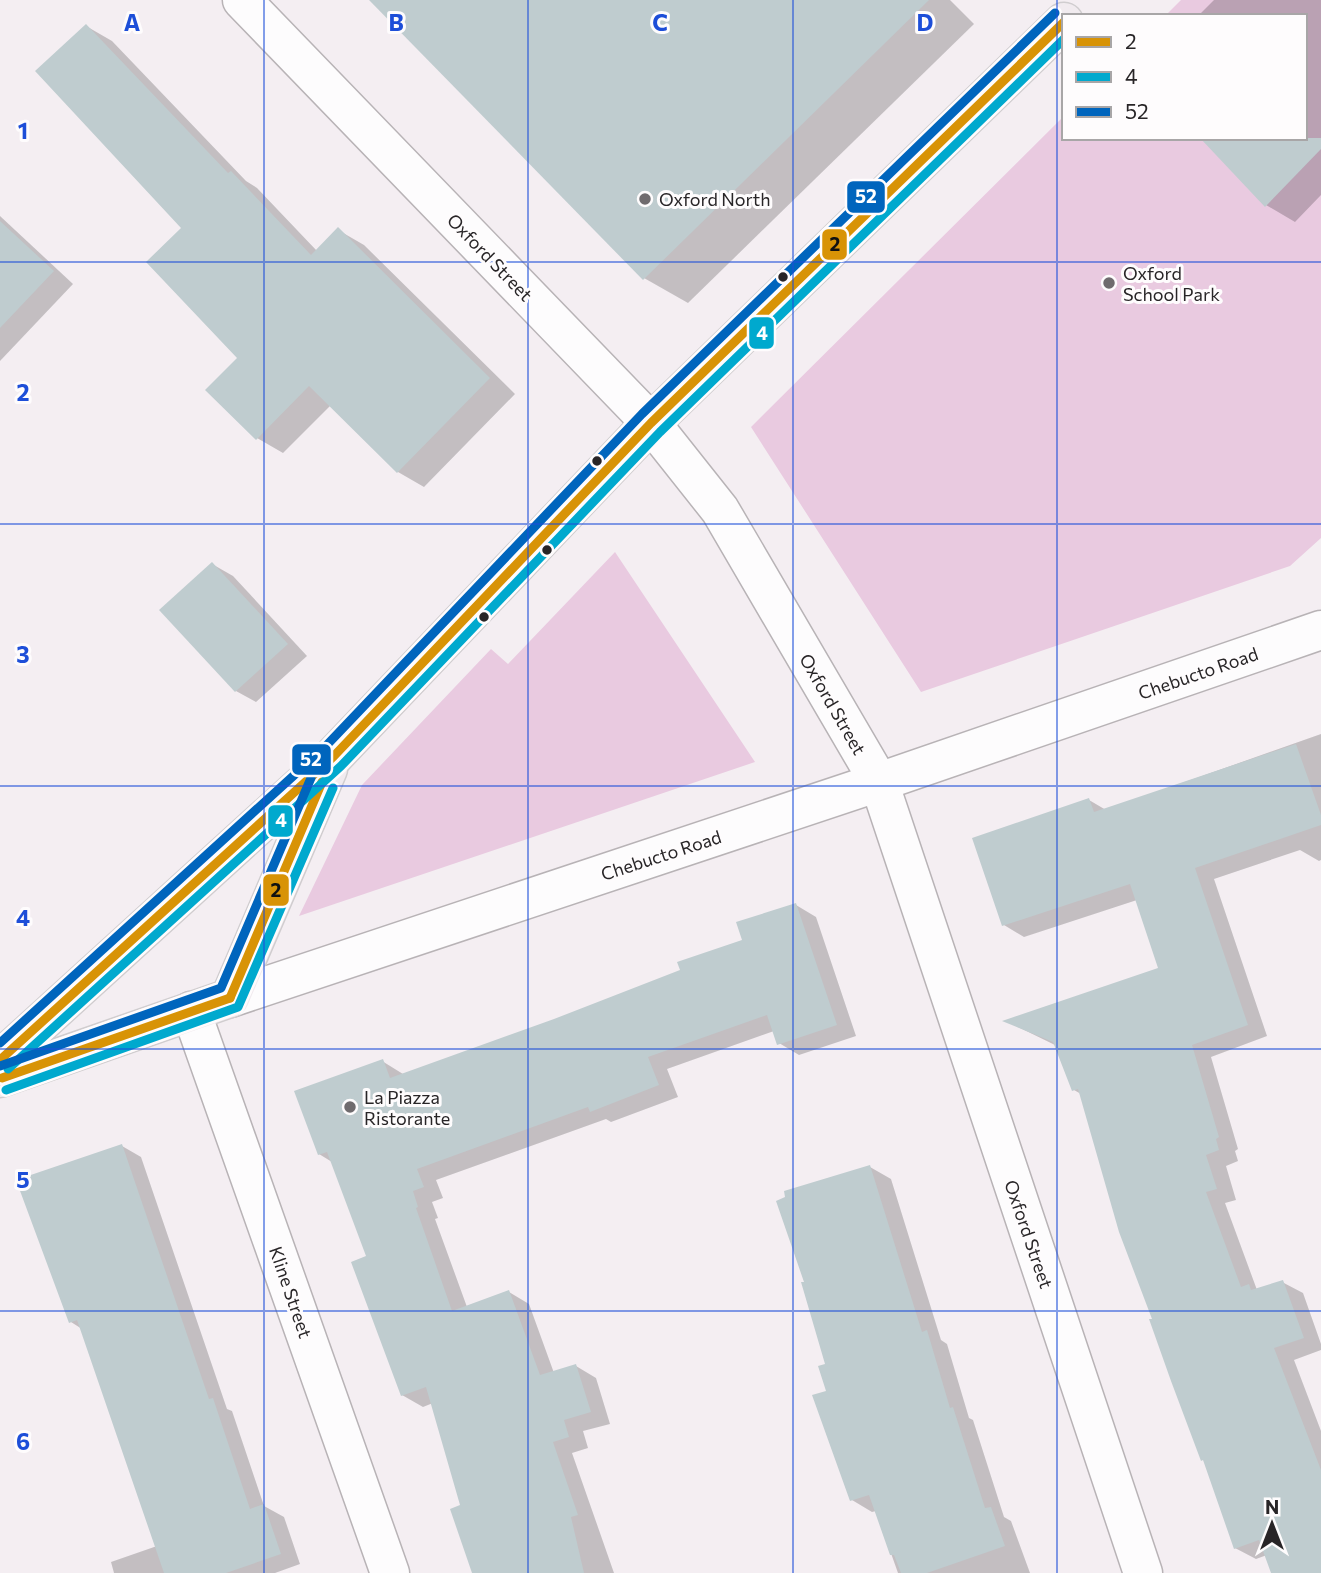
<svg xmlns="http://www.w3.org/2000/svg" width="1321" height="1573" viewBox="0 0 1321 1573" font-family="Commissioner,sans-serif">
  <rect width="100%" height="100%" fill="#f4eef2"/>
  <!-- green -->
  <g fill="#e9cae0">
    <path d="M1181,0H1321V538L1290,566L921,692L751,427L1064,116V138H1305V16H1165Z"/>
    <path d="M615,552L755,762L299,916L362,785L491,649L508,664Z"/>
  </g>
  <!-- shadow -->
  <g fill="#0003">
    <path d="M372,0H950L974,24L688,303L644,278Z"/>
    <path d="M1214,0H1321V195L1295,222L1266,205L1305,138V16H1198Z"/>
    <path d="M86,26L112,41L246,181L257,188L317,251L338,230L364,245L515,394L424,487L398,472L331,405L283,453L257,438L239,358L183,228Z"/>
    <path d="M0,216L73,284L0,361Z"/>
    <path d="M212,564L233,576L307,656L256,702L236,691Z"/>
    <path d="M1321,734V860L1319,861L1300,850L1214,879L1267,1036L1211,1057L1238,1149L1235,1151L1238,1161L1226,1166L1236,1200L1225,1203L1257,1290L1282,1282L1303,1293L1321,1344V1350L1294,1360L1321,1431V1573H1273L1267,1555L1256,1559L1235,1548L1154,1320L1081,1094L1074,1090L1055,1045L1006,1021L1160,969L1137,900L1024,937L1004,925L1089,800L1106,810Z"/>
    <path d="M796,905L816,917L856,1036L799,1055L779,1043L774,1031L667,1069L678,1097L611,1122L606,1119L436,1180L443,1198L432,1202L438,1218L435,1219L467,1307L509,1292L529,1304L554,1373L576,1366L596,1378L610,1424L583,1431L588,1448L572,1453L614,1573H474L462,1506L433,1403L423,1407L402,1395L369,1257L332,1162L319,1154L382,1061L403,1074L555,1021L682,971L745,941Z"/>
    <path d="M122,1146L141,1157L227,1409L232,1411L264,1506L284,1517L300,1564L275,1573H114L111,1562L157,1546L82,1329L71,1322Z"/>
    <path d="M870,1167L891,1179L941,1340L947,1344L969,1418L973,1420L1004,1517L1011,1521L1030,1573H898L876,1511L872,1512L852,1500L829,1392L827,1365L806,1283Z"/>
  </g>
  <!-- building -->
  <g fill="#bfcccf">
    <path d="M369,0H929L643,280Z"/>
    <path d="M86,24L228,173L231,171L311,255L338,227L490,378L397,473L309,386L256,440L205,390L237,358L146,262L181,228L35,71Z"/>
    <path d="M1200,138H1321V149L1265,207Z"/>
    <path d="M0,221L54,271L0,328Z"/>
    <path d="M212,562L288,644L235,692L159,610Z"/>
    <path d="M1296,744L1321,815V825L1195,868L1248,1025L1192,1045L1219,1137L1216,1139L1219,1150L1206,1155L1217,1189L1206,1192L1241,1287L1249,1284L1251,1290L1283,1280L1304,1338L1274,1348L1321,1470V1573H1271L1259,1540L1234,1549L1203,1460L1201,1461L1171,1381L1149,1319H1152L1119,1232L1078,1089L1072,1091L1053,1042L1002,1021L1158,968L1130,884L1002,926L972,838L1089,798L1094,812Z"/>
    <path d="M796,903L837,1025L777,1045L767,1015L648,1057L659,1085L590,1112L588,1107L417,1169L424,1187L413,1191L418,1207L416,1208L452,1311L509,1290L540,1375L576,1364L591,1412L564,1420L569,1437L553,1442L578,1515L571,1517L584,1573H472L450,1509L460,1505L426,1387L401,1396L351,1262L366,1256L327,1152L318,1155L294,1091L383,1059L390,1078L554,1019L680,970L677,962L742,940L736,922Z"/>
    <path d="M122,1144L209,1399L213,1398L250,1509L264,1504L281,1554L226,1573H164L77,1320L69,1323L16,1180Z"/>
    <path d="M870,1165L922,1332L927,1330L950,1408L953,1407L985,1508L991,1507L1005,1546L927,1573H901L894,1555H890L869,1495L850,1501L812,1395L826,1391L818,1366L825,1364L801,1282H804L776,1201L785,1197L784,1191Z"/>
  </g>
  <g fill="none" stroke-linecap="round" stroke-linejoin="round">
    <!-- street casing -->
    <g stroke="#b8b3b6" stroke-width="41">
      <path id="street" d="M191,1011L390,1573"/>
    </g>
    <!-- secondary casing -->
    <g stroke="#b8b3b6" stroke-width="41">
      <g id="secondary">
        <path d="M242,0L651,423L720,510L879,782L1143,1573"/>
        <path d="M230,998L879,782L1321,630"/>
      </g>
    </g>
    <!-- primary casing -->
    <g stroke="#d0cdcf" stroke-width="41">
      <g id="primary">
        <path d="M0,1060L333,757L651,423L1064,22"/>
        <path d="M0,1078L230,998L328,769"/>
      </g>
    </g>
    <!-- street -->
    <use href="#street" stroke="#fdfcfd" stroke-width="38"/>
    <!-- secondary -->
    <use href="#secondary" stroke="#fdfcfd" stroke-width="38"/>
    <!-- primary -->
    <use href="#primary" stroke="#f1ebef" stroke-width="38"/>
    <!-- bus-1 casing -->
    <g stroke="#fefcfd" stroke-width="14">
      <g id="bus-1">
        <path d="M230,998L322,782"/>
        <path d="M0,1060L333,757L651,423L1064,22"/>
        <path d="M2,1078L230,998"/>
      </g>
    </g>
    <!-- bus-2 casing -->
    <g stroke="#fefcfd" stroke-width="14">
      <g id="bus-2">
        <path d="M8,1069L341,766L660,432L1064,39"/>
        <path d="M6,1090L238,1007L333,788"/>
      </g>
    </g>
    <!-- bus-3 casing -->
    <g stroke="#fefcfd" stroke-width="14">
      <g id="bus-3">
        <path d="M0,1043L324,748L642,414L1055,13"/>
        <path d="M0,1066L221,988L311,778"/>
      </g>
    </g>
    <!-- bus-1 -->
    <use href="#bus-1" stroke="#d89306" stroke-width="9"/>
    <!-- bus-2 -->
    <use href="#bus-2" stroke="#00a9ce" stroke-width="9"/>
    <!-- bus-3 -->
    <use href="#bus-3" stroke="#0065bd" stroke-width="9"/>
  </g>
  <!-- grid -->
  <path fill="none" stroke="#1d4ed8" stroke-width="2" stroke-opacity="0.55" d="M264,0V1573M528,0V1573M793,0V1573M1057,0V1573M0,262H1321M0,524H1321M0,786H1321M0,1049H1321M0,1311H1321"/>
  <!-- markers -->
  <g fill="#6f6b6e" stroke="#fefcfd" stroke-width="2.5">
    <circle cx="645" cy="199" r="7"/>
    <circle cx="1109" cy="283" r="7"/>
    <circle cx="350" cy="1107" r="7"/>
  </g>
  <g fill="#282527" stroke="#fefcfd" stroke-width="2.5">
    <circle cx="783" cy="277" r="6"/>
    <circle cx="597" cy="461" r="6"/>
    <circle cx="547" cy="550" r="6"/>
    <circle cx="484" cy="617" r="6"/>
  </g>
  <g text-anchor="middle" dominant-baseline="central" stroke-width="6" stroke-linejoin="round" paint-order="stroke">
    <!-- poi labels -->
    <g font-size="18" fill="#282527" stroke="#fefcfd" text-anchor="start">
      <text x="659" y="199">Oxford North</text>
      <text x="1123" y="273">Oxford<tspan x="1123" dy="21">School Park</tspan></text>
      <text x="364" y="1097">La Piazza<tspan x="364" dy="21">Ristorante</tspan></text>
    </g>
    <!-- street labels -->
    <g font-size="18" fill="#282527" stroke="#fefcfd">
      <text transform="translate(490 257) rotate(46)">Oxford Street</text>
      <text transform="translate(1198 673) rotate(-19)">Chebucto Road</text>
      <text transform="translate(833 704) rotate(60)">Oxford Street</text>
      <text transform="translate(661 855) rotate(-18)">Chebucto Road</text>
      <text transform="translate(1029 1234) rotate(71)">Oxford Street</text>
      <text transform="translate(291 1292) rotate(71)">Kline Street</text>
    </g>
  </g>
  <g font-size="23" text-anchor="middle" font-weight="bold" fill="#1d4ed8" stroke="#fefcfd" stroke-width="6" stroke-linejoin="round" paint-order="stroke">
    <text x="132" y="31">A</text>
    <text x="396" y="31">B</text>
    <text x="660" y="31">C</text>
    <text x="925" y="31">D</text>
    <text x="23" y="139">1</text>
    <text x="23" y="401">2</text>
    <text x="23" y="663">3</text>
    <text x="23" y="926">4</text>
    <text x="23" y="1188">5</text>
    <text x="23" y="1450">6</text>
  </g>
  <g stroke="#fefcfd" stroke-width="2.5">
    <rect x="846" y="180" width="40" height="34" rx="7" fill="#0065bd"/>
    <rect x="821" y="228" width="27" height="33" rx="7" fill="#d89306"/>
    <rect x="748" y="316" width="27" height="34" rx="7" fill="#00a9ce"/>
    <rect x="291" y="743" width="41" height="33" rx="7" fill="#0065bd"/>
    <rect x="267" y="804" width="27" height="34" rx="7" fill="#00a9ce"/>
    <rect x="262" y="873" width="28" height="34" rx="7" fill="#d89306"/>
  </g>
  <g font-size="19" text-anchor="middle" font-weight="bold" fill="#fff">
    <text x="866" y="203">52</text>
    <text x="762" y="340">4</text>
    <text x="311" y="766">52</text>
    <text x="281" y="827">4</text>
  </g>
  <g font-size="19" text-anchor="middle" font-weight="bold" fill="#111">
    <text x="835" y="251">2</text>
    <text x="276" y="897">2</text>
  </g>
  <!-- legend -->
  <rect x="1062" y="14" width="245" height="126" fill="#fefcfd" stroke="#a8a6a7" stroke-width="2"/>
  <rect x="1076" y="37" width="35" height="10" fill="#d89306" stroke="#a8a6a7" stroke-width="2"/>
  <text x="1125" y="49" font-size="21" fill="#282527">2</text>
  <rect x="1076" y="72" width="35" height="10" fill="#00a9ce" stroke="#a8a6a7" stroke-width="2"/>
  <text x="1125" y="84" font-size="21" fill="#282527">4</text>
  <rect x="1076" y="107" width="35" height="10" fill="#0065bd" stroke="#a8a6a7" stroke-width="2"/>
  <text x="1125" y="119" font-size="21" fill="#282527">52</text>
  <!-- north arrow -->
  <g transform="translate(1272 1524)" stroke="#fefcfd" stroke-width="5" paint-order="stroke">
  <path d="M0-5L12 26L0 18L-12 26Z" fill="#282527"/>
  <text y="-10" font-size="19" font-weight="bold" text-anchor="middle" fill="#282527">N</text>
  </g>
</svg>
